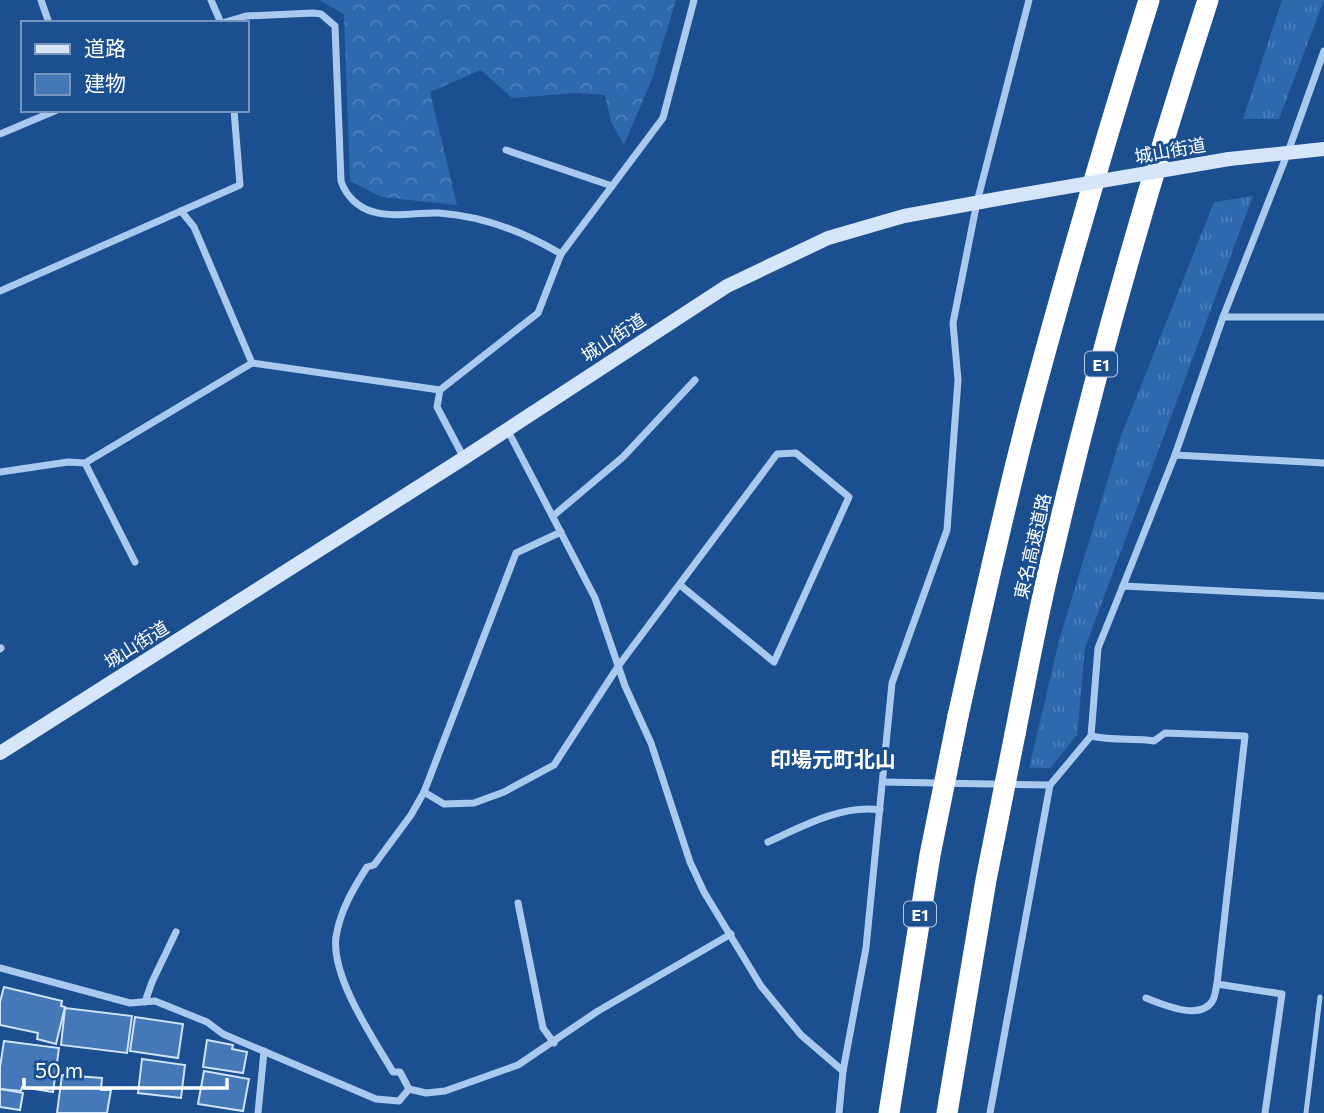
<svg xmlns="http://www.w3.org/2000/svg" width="1324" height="1113" viewBox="0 0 1324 1113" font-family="Commissioner,'Noto Sans JP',sans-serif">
  <defs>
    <pattern id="grass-tufts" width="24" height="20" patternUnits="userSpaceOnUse" patternTransform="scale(1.75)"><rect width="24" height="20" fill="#2e69ad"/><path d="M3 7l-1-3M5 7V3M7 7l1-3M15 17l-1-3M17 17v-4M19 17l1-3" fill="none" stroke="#4d80b9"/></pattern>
    <pattern id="forest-crowns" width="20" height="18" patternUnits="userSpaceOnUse" patternTransform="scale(1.75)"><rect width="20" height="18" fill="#2e69ad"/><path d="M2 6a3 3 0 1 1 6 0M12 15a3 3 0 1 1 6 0" fill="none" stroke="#4d80b9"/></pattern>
  </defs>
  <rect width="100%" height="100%" fill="#1b4f8f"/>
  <!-- grass -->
  <g fill="url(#grass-tufts)">
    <path d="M1282,0H1324L1279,119H1243Z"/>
    <path d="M1253,196L1085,648L1077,735L1050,768H1029L1060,637L1121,436L1214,202Z"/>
  </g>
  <!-- forest -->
  <path fill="url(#forest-crowns)" d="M319,0H676L652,79L624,145L611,122L605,95L578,93L512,98L481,70L430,92L457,205L381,197L350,181L344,14Z"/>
  <!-- building -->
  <g fill="#4478b7" stroke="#cfe3fa" stroke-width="2">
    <path d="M4,987L62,1001L61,1006L65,1007L56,1044L37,1039L38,1033L0,1025V1002Z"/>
    <path d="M65,1008L132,1016L127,1053L61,1045Z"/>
    <path d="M135,1017L183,1024L178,1058L130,1051Z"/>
    <path d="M207,1040L233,1045L232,1049L247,1052L243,1073L203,1067Z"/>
    <path d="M4,1041L59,1048L53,1092L22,1087L21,1091L0,1089V1067Z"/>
    <path d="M142,1059L185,1065L181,1098L138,1093Z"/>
    <path d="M204,1071L249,1079L243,1111L198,1104Z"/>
    <path d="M62,1075L102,1078L101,1090H111L107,1113H57Z"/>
    <path d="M0,1089L23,1093L20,1110L0,1107Z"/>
  </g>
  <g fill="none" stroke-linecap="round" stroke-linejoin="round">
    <!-- lane -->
    <path stroke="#a9c9ee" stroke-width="5" d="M1306,1113L1320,997"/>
    <!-- street -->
    <g stroke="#a9c9ee" stroke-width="7">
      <path d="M41,0L49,23"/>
      <path d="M211,0L221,23"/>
      <path d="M222,23L246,16L313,13L321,14L335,26L341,181C346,196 358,208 374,212C394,218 419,212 439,213C482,216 524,232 561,254"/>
      <path d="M1324,51L1288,152L1223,317L1175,455L1123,586L1324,596"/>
      <path d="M0,134L57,110"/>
      <path d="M506,150L612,186"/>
      <path d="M181,211L194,227L252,363"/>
      <path d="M0,291L240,185L234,110"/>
      <path d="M1223,317H1324"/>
      <path d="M507,429L595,598L625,686L651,743L690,862L704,892L761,986L801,1035L843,1071"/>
      <path d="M1175,455L1324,463"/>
      <path d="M464,458L437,407L440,390L538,313L561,254L663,118L694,0"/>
      <path d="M85,463L135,562"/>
      <path d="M0,472L68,462L85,463L252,363L440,390"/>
      <path d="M553,516L623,457L695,380"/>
      <path d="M0,649L1,648"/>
      <path d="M1091,736C1113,741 1133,738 1154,741L1165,733L1245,736L1217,984C1216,988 1215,996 1213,1000C1201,1022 1162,1004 1146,998"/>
      <path d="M883,782L1050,785"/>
      <path d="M424,792L444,804L474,803L504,792L554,765L619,665L777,454L796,453L849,497L774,662L680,585"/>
      <path d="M768,842C801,827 843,804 880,810"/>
      <path d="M518,903L543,1028L554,1043"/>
      <path d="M0,968L130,1003L155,1001L207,1022L223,1034L376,1099L399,1101L409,1089L426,1093L445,1091L518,1065L598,1011L731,934"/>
      <path d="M1217,984L1282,994L1265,1113"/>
      <path d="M145,1002L152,982L176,932"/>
      <path d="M409,1089L400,1072H393C373,1038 331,977 336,937C340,911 353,889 367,867L374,865L411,815L424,792L516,553L561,532"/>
      <path d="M258,1113L264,1051"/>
      <path d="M839,1113L843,1071L866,948L892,683L947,530L958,380L953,323L977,202L1029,0"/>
      <path d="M990,1113L1050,785L1091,736L1098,648L1123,586"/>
    </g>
    <!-- secondary -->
    <g stroke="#d6e6fa" stroke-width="14">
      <path d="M1229,159L1324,149"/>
      <path d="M0,753L464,458L727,286L828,238L904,216L1008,197"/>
    </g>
    <!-- highway -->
    <g stroke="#fff" stroke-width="21">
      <path d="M958,716C982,609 1005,502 1033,397C1069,263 1108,131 1149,0"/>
      <path d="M1015,734C1027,673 1038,612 1053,552C1096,366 1149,182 1208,0"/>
    </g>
    <!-- secondary-bridge -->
    <path stroke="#d6e6fa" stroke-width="14" d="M1008,197L1229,159"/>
    <!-- highway-bridge -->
    <g stroke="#fff" stroke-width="21">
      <path d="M889,1113L930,855L958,716"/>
      <path d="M947,1113L986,880L1015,734"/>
    </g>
  </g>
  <g text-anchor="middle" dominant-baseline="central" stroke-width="6" stroke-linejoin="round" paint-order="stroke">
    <!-- shield labels -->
    <g fill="#1b4f8f" stroke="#bbcadd" stroke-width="2">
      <rect x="1085" y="351.5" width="32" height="25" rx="5"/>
      <rect x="904" y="901.5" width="32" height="25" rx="5"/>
    </g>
    <g font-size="16" font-weight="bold" fill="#fff">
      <text x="1101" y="364">E1</text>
      <text x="920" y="914">E1</text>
    </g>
    <!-- street labels -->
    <g font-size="18" fill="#fff" stroke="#1b4f8f">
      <text transform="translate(1170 150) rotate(-10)">城山街道</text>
      <text transform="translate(613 337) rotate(-33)">城山街道</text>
      <text transform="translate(1032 546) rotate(-77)">東名高速道路</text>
      <text transform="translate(136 644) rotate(-32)">城山街道</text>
    </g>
    <!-- quarter labels -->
    <g font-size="21" font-weight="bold" fill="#fff" stroke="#1b4f8f">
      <text x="833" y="758">印場元町北山</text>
    </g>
  </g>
  <!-- legend -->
  <rect x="21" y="21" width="228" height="91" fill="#1b4f8f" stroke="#7695bc" stroke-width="2"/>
  <rect x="35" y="44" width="35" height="10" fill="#d6e6fa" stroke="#7695bc" stroke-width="2"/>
  <text x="84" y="56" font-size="21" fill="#ffffff">道路</text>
  <rect x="35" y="74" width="35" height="21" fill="#4478b7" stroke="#7695bc" stroke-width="2"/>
  <text x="84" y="91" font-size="21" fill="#ffffff">建物</text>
  <!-- scale -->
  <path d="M24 1078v10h203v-10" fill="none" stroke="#ffffff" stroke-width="3.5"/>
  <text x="35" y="1078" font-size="21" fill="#ffffff" stroke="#1b4f8f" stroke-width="5" paint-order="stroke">50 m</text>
</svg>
